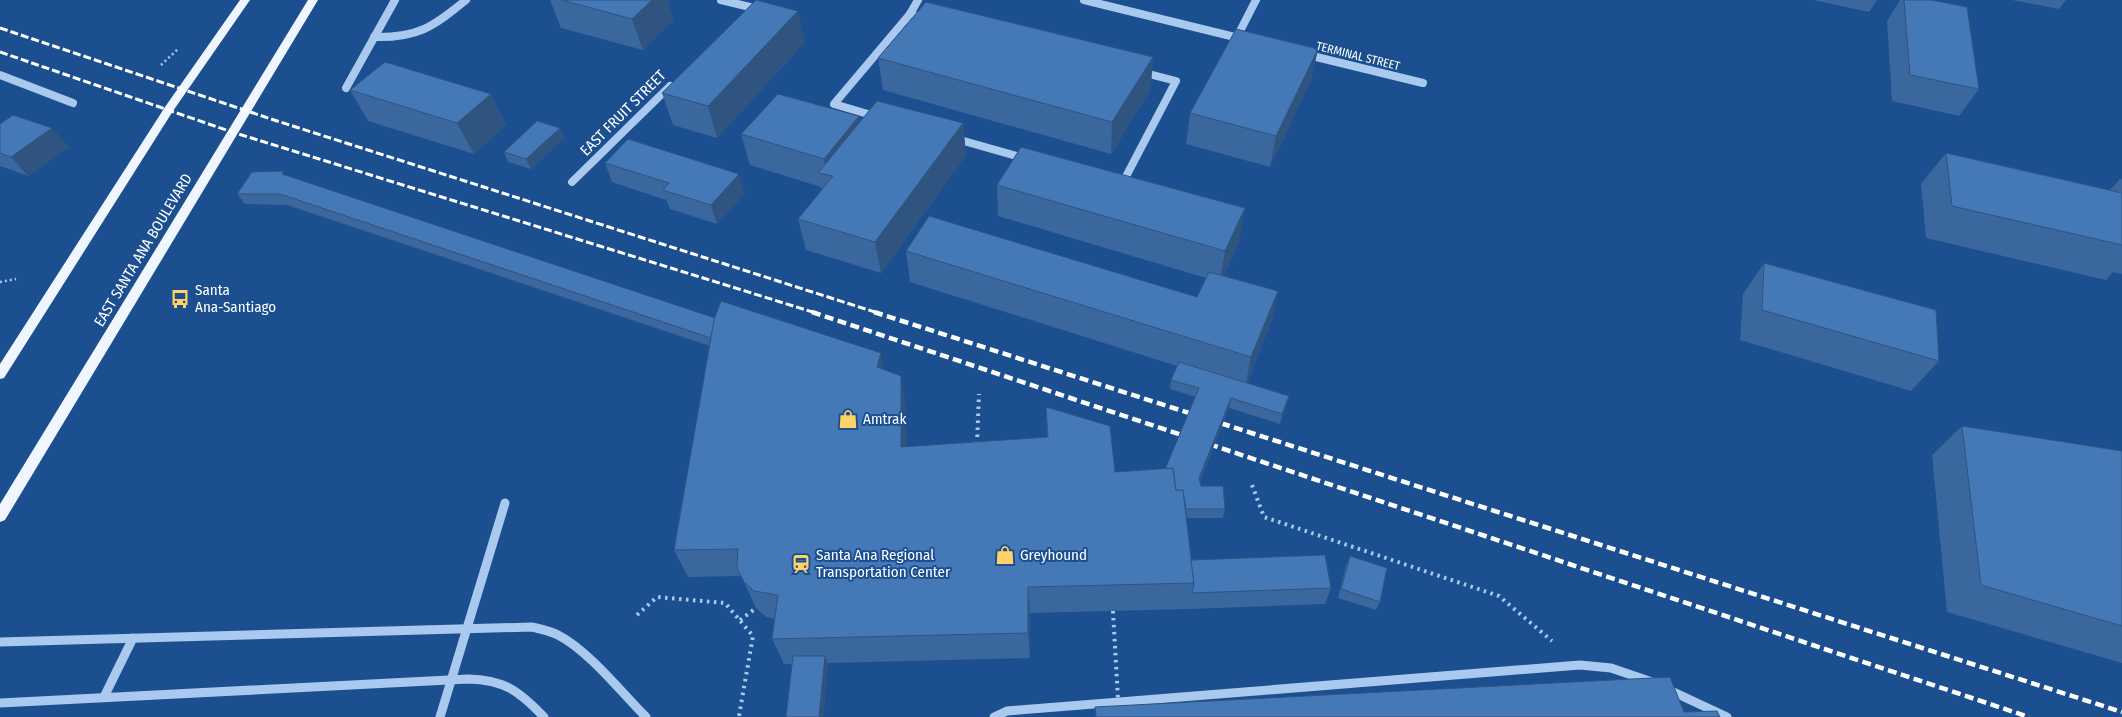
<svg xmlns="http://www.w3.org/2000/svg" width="2122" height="717" viewBox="0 0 2122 717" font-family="'Fira Sans Condensed',sans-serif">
  <rect width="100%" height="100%" fill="#1b4f8f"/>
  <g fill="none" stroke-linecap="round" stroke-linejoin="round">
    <!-- path-far1 -->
    <g stroke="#a9c9ee" stroke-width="2.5" stroke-dasharray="2 3" stroke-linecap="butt">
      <path d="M161,65L178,49"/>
      <path d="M0,282L16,279"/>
    </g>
    <!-- path -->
    <g stroke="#a9c9ee" stroke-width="4" stroke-dasharray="2.5 4.5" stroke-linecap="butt">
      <path d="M977,444L979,394"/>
      <path d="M1252,485L1264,517L1499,596L1552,641"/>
      <path d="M637,615L657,597L725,603L753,636L739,716"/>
      <path d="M740,620L756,608"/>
    </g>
    <!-- minor-far1 -->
    <g stroke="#a9c9ee" stroke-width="8">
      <path d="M721,0L750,7"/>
      <path d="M1084,0L1243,39"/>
      <path d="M910,14L925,18"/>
      <path d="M374,37C418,38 433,27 466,0"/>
      <path d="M1237,37L1256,0"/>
      <path d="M1304,54L1423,83"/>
      <path d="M0,75L73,103"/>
      <path d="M346,88L395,0"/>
      <path d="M878,117L834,104L910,14L918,0"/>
      <path d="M953,138L1027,159"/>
      <path d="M572,182L670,86"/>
      <path d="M1121,186L1176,81L1141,72"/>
    </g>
    <!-- minor -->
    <g stroke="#a9c9ee" stroke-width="9">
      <path d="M0,642L532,627C541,629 550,631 558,635C589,651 621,692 646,717"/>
      <path d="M1667,689L1727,717"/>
      <path d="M104,697L133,638"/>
      <path d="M0,703L468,679C505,680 519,691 544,717"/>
      <path d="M440,717L505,503"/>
      <path d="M994,717L1007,711L1580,665L1611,668L1655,683"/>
    </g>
    <!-- major -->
    <g fill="#f0f6ff" fill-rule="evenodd">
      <path d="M240,0H250L173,111L4,378L0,379V364L165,107Z"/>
      <path d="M308,0H318L5,520L0,522V504Z"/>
    </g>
    <!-- rail-far1 -->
    <g stroke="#fff" stroke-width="3" stroke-dasharray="8 3" stroke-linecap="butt">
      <path d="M0,28L274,120L878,313"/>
      <path d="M0,52L232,132L816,313"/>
    </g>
    <!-- rail -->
    <g stroke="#fff" stroke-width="4.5" stroke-dasharray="9 4.5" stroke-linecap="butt">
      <path d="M812,312L2029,717"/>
      <path d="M874,312L2122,712"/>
    </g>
    <!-- path-bridge -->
    <path stroke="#a9c9ee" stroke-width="4" stroke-dasharray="2.5 4.5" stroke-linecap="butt" d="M1113,611L1119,717"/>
  </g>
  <!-- wall -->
  <g fill="#3a679d">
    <path d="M550,0H667L673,20L643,50L561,28Z"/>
    <path d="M1813,0H1877L1869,12Z"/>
    <path d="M1900,0H1931L1979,89L1959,116L1892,101L1887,21Z"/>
    <path d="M2012,0H2066L2059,9Z"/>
    <path d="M805,42L717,138L673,125L662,93Z"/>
    <path d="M1318,49L1311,80L1270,167L1186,144L1190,113Z"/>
    <path d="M878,58L1151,88L1111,154L883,90Z"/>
    <path d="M350,90L491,94L506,125L474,154L368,121Z"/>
    <path d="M859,116L860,122L963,123L966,155L881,273L806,250L798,219L822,190L821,187L750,165L741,134Z"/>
    <path d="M0,124L69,147L28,176L0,166Z"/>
    <path d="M560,128L564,138L531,169L508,162L504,152Z"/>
    <path d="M1946,153L2110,190L2120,179H2122V274L2113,272L2106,280L1926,238L1921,184Z"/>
    <path d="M605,163L745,193L717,224L670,209L666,200L612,182Z"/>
    <path d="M287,176L715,318L884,370L906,406V447L1047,437L1046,407L1115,472L1166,469L1196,397L1170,389L1171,380L1177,366L910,282L906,251L1197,297L1206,278L998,216L997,185L1240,240L1223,276L1278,291L1271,322L1247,383L1287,405L1280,424L1229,408L1200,481L1201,486L1225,509L1223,518H1186L1191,560L1331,588L1325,604L1189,609L1030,613V658L828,663L823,717H786L792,664H784L772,639L775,619L766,617L756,608L741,576L688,577L674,550L710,346L287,205L245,204L237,194Z"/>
    <path d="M1764,263L1939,361L1911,391L1740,340L1743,294Z"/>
    <path d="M1962,426L2122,451V663L1947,612L1932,455Z"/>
    <path d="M1350,556L1380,602L1376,610L1338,598L1346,565Z"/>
  </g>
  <!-- shaded-wall -->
  <g fill="#305480">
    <path d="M652,0H667L673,20L643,50L632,19Z"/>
    <path d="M798,11L805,42L717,138L708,106Z"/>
    <path d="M1318,49L1311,80L1270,167L1276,136Z"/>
    <path d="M1153,57L1151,88L1111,154L1112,122Z"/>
    <path d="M491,94L506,125L474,154L457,123Z"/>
    <path d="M859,116L865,148L833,176L827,175L824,159Z"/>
    <path d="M963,123L966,155L881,273L875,242Z"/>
    <path d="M52,128L69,147L28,176L11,157Z"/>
    <path d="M560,128L564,138L531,169L526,159Z"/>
    <path d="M739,174L745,193L717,224L711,205Z"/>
    <path d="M1245,208L1240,240L1220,282L1225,251Z"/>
    <path d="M1278,291L1271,322L1245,387L1251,357Z"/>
    <path d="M881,353L886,383L877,367Z"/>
    <path d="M901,376L906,406L907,476L901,447Z"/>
    <path d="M1289,396L1287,405L1280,424L1282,414Z"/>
    <path d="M1231,398L1229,408L1197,487L1199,478Z"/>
    <path d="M1028,587L1030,613V658L1028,633Z"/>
    <path d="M825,656L828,664L823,717H819Z"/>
  </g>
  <!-- building -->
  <g fill="#4478b7" stroke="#305480">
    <path d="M562,0H652L632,19Z"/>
    <path d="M756,0L798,11L708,106L662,93Z"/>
    <path d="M1904,0H1931L1967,7L1979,89L1910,75Z"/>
    <path d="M926,2L1153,57L1112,122L878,58Z"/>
    <path d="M1236,29L1318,49L1276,136L1190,113Z"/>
    <path d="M385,62L491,94L457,123L350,90Z"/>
    <path d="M778,94L859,116L824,159L741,134Z"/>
    <path d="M877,101L963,123L875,242L798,219L833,176L818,173Z"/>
    <path d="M13,115L52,128L11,157L0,153V124Z"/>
    <path d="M537,121L560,128L526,159L504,152Z"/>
    <path d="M628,139L739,174L711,205L663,190L669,183L605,163Z"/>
    <path d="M1021,147L1245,208L1225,251L997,185Z"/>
    <path d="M1946,153L2122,193V245L1952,206Z"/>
    <path d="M284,171L282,174L715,318L711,338L280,194H237L252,172Z"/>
    <path d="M929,216L1197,297L1209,272L1278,291L1251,357L906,251Z"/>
    <path d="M1764,263L1936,310L1939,361L1762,310Z"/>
    <path d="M721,301L881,353L877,367L901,376V447L1048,437L1046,407L1110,426L1115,472L1173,468L1176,490H1183L1194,583L1028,587V633L772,639L778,595L754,591L744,582L737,568L738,549L674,550L714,320Z"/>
    <path d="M1179,362L1289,396L1282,414L1231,398L1199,478L1201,486H1223L1225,509H1186L1183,490H1176L1173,468L1167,469L1166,467L1199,388L1171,380Z"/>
    <path d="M1962,426L2122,451V626L1981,585Z"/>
    <path d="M1325,555L1331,588L1192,593L1194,583L1191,560Z"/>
    <path d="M1350,556L1387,568L1380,602L1341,589Z"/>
    <path d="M793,656H825L819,717H786Z"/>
    <path d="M1670,677L1684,712L1717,711L1720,717H1096L1095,707Z"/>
  </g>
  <!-- icons -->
  <defs>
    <g id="bus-bare" transform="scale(1.5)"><path d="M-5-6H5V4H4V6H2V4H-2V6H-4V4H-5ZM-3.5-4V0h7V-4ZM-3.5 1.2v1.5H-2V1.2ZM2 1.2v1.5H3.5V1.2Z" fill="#ffd166" stroke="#1b4f8f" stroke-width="2.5" paint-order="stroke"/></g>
    <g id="shop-bare" transform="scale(1.5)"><path d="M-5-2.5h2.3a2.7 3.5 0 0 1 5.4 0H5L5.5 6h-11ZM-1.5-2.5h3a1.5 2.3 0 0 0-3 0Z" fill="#ffd166" stroke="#1b4f8f" stroke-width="2.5" paint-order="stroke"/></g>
    <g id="station-bare" transform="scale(1.5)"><path d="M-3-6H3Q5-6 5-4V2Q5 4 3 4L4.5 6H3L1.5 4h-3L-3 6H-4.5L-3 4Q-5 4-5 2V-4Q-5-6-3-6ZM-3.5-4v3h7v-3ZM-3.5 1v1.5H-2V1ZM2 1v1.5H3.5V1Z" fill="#ffd166" stroke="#1b4f8f" stroke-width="2.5" paint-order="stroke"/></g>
  </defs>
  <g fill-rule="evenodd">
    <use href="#bus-bare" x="180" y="299"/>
    <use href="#shop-bare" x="848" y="419"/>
    <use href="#shop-bare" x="1005" y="555"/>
    <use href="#station-bare" x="801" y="564"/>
  </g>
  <g text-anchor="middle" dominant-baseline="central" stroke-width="4" stroke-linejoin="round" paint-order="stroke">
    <!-- far-street labels -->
    <g font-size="12" fill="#fff" stroke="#1b4f8f">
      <text transform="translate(1358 56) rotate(14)">TERMINAL STREET</text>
    </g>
    <!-- street labels -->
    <g font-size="15" fill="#fff" stroke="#1b4f8f">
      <text transform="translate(623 113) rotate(-45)">EAST FRUIT STREET</text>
      <text transform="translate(143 250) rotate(-59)">EAST SANTA ANA BOULEVARD</text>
    </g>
    <!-- poi labels -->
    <g font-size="15" fill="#fff" stroke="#1b4f8f" text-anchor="start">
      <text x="195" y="290">Santa<tspan x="195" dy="17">Ana-Santiago</tspan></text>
      <text x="863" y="419">Amtrak</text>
      <text x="816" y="555">Santa Ana Regional<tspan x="816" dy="17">Transportation Center</tspan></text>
      <text x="1020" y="555">Greyhound</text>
    </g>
  </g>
</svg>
